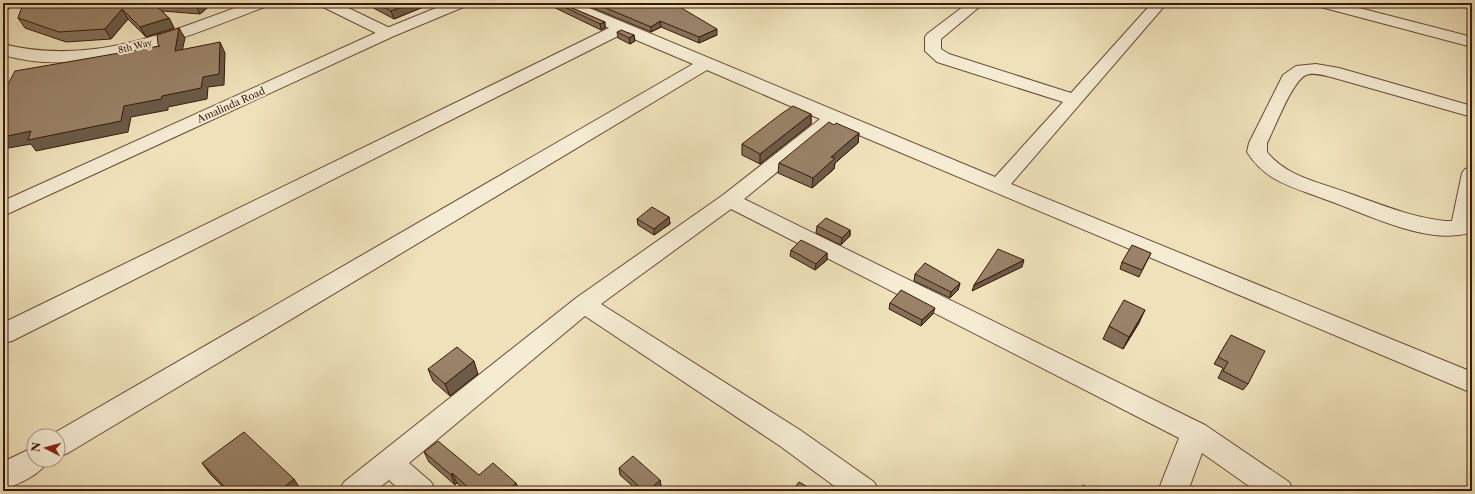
<svg xmlns="http://www.w3.org/2000/svg" width="1475" height="494" viewBox="0 0 1475 494" font-family="'Libre Caslon Text',serif">
  <rect width="100%" height="100%" fill="#efe2bb"/>
  <filter id="stains"><feTurbulence type="fractalNoise" baseFrequency=".005" numOctaves="4"/><feColorMatrix values="0 0 0 0 .2 0 0 0 0 .09 0 0 0 0 .02 0 0 0 .5 -.17"/></filter>
  <radialGradient id="worn" r=".72"><stop offset=".6" stop-color="#630" stop-opacity="0"/><stop offset="1" stop-color="#630" stop-opacity=".3"/></radialGradient>
  <g fill="none" stroke-linecap="round" stroke-linejoin="round">
    <!-- minor casing -->
    <g stroke="#684b37" stroke-width="2">
      <g id="minor">
        <path d="M3,3H13L8,9L3,11Z"/>
        <path d="M248,3H269L267,6C188,36 89,80 3,55V44C90,66 167,33 248,3Z"/>
        <path d="M319,3H338L394,30L396,33L394,36H382L321,6Z"/>
        <path d="M557,3H577L995,177L1063,102L937,62L925,51V37L927,34L968,3H984L941,39V49L949,54L1071,93L1152,3H1167L1011,184L1472,372V393L835,125L744,199L1205,425L1289,482L1294,491H1256L1202,453L1188,491H1158L1179,438L731,209L601,304L800,430L874,482L879,491H841L780,446L585,316L409,463L431,482L436,491H401L389,480L375,491H339L344,482L576,298L723,195L820,119L707,70L68,453L58,457V436H49L693,64L622,34L12,341L3,343V323L609,28L559,6Z"/>
        <path d="M1315,3H1340L1472,37V47L1317,6Z"/>
        <path d="M1316,64L1339,68L1472,106V117L1331,77C1323,75 1313,72 1306,75C1292,81 1275,128 1267,143V152C1287,177 1319,182 1348,193C1380,204 1410,217 1445,221H1452L1462,173L1465,169L1472,167V227L1469,233C1426,245 1367,214 1327,200C1309,193 1290,188 1273,178C1262,171 1254,163 1247,152L1249,143L1283,75L1296,66Z"/>
        <path d="M34,447V460H48C41,475 18,484 3,490V462Z"/>
      </g>
    </g>
    <!-- tertiary casing -->
    <g stroke="#684b37" stroke-width="2">
      <path id="tertiary" d="M448,3H468L466,6L394,36L3,216V201L382,30Z"/>
    </g>
    <!-- minor -->
    <use href="#minor" fill="#f5ecd3" fill-rule="evenodd"/>
    <!-- tertiary -->
    <use href="#tertiary" fill="#f5ecd3" fill-rule="evenodd"/>
  </g>
  <!-- wall -->
  <g fill="#847059" stroke="#3b190b">
    <path d="M24,3H213L200,14L162,11L169,18L174,28L146,37L128,19L111,39L66,42L25,28L18,18Z"/>
    <path d="M364,3H433L394,19Z"/>
    <path d="M545,3H560L605,22V28L601,30Z"/>
    <path d="M581,3H667L717,35L699,43L661,27L651,32Z"/>
    <path d="M617,32L634,35L635,41L630,44L618,38Z"/>
    <path d="M811,114V124L760,164L742,155V144Z"/>
    <path d="M859,133L858,143L835,163L834,169L812,188L778,173L779,163Z"/>
    <path d="M669,217L670,224L654,235L638,225L637,219Z"/>
    <path d="M817,226L850,230V236L841,245L816,233Z"/>
    <path d="M791,250L827,253V260L815,270L790,256Z"/>
    <path d="M1151,253L1139,277L1120,269L1122,262Z"/>
    <path d="M915,274L960,283L958,290L950,298L914,281Z"/>
    <path d="M890,303L933,314L921,326L889,309Z"/>
    <path d="M1139,323L1123,349L1103,339L1109,326Z"/>
    <path d="M1227,342L1248,384L1243,390L1218,378L1223,368L1214,364Z"/>
    <path d="M428,369L478,374L450,396L433,381Z"/>
    <path d="M424,452L479,475L516,483L519,491H465L457,483L455,485L429,462Z"/>
    <path d="M202,463L302,491H227L211,475Z"/>
    <path d="M619,468L660,480L661,486L656,491H638L620,475Z"/>
  </g>
  <!-- shaded-wall -->
  <g fill="#6b5b48" stroke="#3b190b">
    <path d="M196,3H213L200,14L195,4Z"/>
    <path d="M411,3H433L394,19L391,11Z"/>
    <path d="M122,9L128,19L111,39L105,29Z"/>
    <path d="M169,18L174,28L146,37L140,27Z"/>
    <path d="M660,21L661,27L651,32V27Z"/>
    <path d="M605,22V28L601,30L600,24Z"/>
    <path d="M179,28L185,38L180,61L175,51Z"/>
    <path d="M717,29V35L699,43V37Z"/>
    <path d="M634,35L635,41L630,44L629,38Z"/>
    <path d="M220,42L225,53L224,85L208,87L207,99L168,107V110L131,117L128,132L36,151L31,144L3,149V137L124,106L203,77Z"/>
    <path d="M811,114V124L760,164V154Z"/>
    <path d="M859,133L858,143L835,163L834,169L812,188L813,178L831,157Z"/>
    <path d="M669,217L670,224L654,235V229Z"/>
    <path d="M850,230V236L841,245L842,238Z"/>
    <path d="M827,253V260L815,270L816,264Z"/>
    <path d="M1024,260L1022,267L972,291L974,285Z"/>
    <path d="M960,283L958,290L950,298L951,292Z"/>
    <path d="M935,308L933,314L921,326L922,320Z"/>
    <path d="M1145,310L1139,323L1123,349L1129,337Z"/>
    <path d="M474,361L478,374L450,396L445,384Z"/>
    <path d="M452,473L457,483L455,485L451,475Z"/>
    <path d="M294,479L302,491H279Z"/>
    <path d="M660,480L661,486L656,491H648Z"/>
    <path d="M516,483L519,491H507Z"/>
  </g>
  <!-- building -->
  <g fill="#998267" stroke="#3b190b">
    <path d="M24,3H153L169,18L140,27L122,9L105,29L59,32L18,18L23,4Z"/>
    <path d="M376,3H411L391,11Z"/>
    <path d="M556,3H560L605,22L600,24Z"/>
    <path d="M594,3H667L670,4L673,3L717,29L699,37L660,21L651,27Z"/>
    <path d="M179,28L175,51L220,42L219,74L203,77L201,88L162,96L161,99L124,106L121,121L28,140L31,131L3,137V80L8,84L15,71L160,46L158,44L157,35Z"/>
    <path d="M621,30L634,35L629,38L617,32Z"/>
    <path d="M793,106L811,114L760,154L742,144L781,114Z"/>
    <path d="M829,122L834,125L836,123L859,133L831,157L835,158L813,178L779,163Z"/>
    <path d="M652,207L669,217L654,229L637,219Z"/>
    <path d="M826,218L850,230L842,238L817,226Z"/>
    <path d="M801,240L827,253L816,264L791,250Z"/>
    <path d="M1132,245L1151,253L1142,270L1122,262Z"/>
    <path d="M998,249L1024,260L974,285Z"/>
    <path d="M925,263L960,283L951,292L915,274Z"/>
    <path d="M901,290L935,308L922,320L890,303Z"/>
    <path d="M1124,300L1145,310L1129,337L1109,326Z"/>
    <path d="M1231,335L1265,351L1248,384L1223,371L1228,362L1218,357Z"/>
    <path d="M457,347L474,361L445,384L428,369Z"/>
    <path d="M244,432L294,479L279,491H229L202,463Z"/>
    <path d="M438,441L479,475L493,463L516,483L507,491H472L452,473L451,475L424,452Z"/>
    <path d="M633,456L660,480L648,491H644L619,468Z"/>
    <path d="M799,482L815,491H792Z"/>
    <path d="M1083,485L1093,491H1080Z"/>
  </g>
  <g text-anchor="middle" dominant-baseline="central" stroke-width="4" stroke-linejoin="round" paint-order="stroke">
    <!-- far-street labels -->
    <g font-size="9" fill="#3b190b" stroke="#f5ecd3">
      <text transform="translate(135 46) rotate(-14)">8th Way</text>
    </g>
    <!-- street labels -->
    <g font-size="10" fill="#3b190b" stroke="#f5ecd3">
      <text transform="translate(231 105) rotate(-24)">Amalinda Road</text>
    </g>
  </g>
  <!-- margin -->
  <rect width="1475" height="494" fill="none" stroke="#efe2bb" stroke-width="16"/>
  <rect x="4" y="4" width="1467" height="486" fill="none" stroke="#3b190b" stroke-width="2"/>
  <rect x="8" y="8" width="1459" height="478" fill="none" stroke="#3b190b"/>
  <!-- north arrow -->
  <g transform="translate(46 448) rotate(276)"><circle r="19" fill="#f5ecd3" stroke="#ab9883"/>
  <path d="M0-3L7 15L0 10L-7 15Z" fill="#8f2418"/>
  <text y="-6" font-size="11" font-weight="bold" text-anchor="middle" fill="#3b190b">N</text>
  </g>
  <rect width="100%" height="100%" filter="url(#stains)"/>
  <rect width="100%" height="100%" fill="url(#worn)"/>
</svg>
